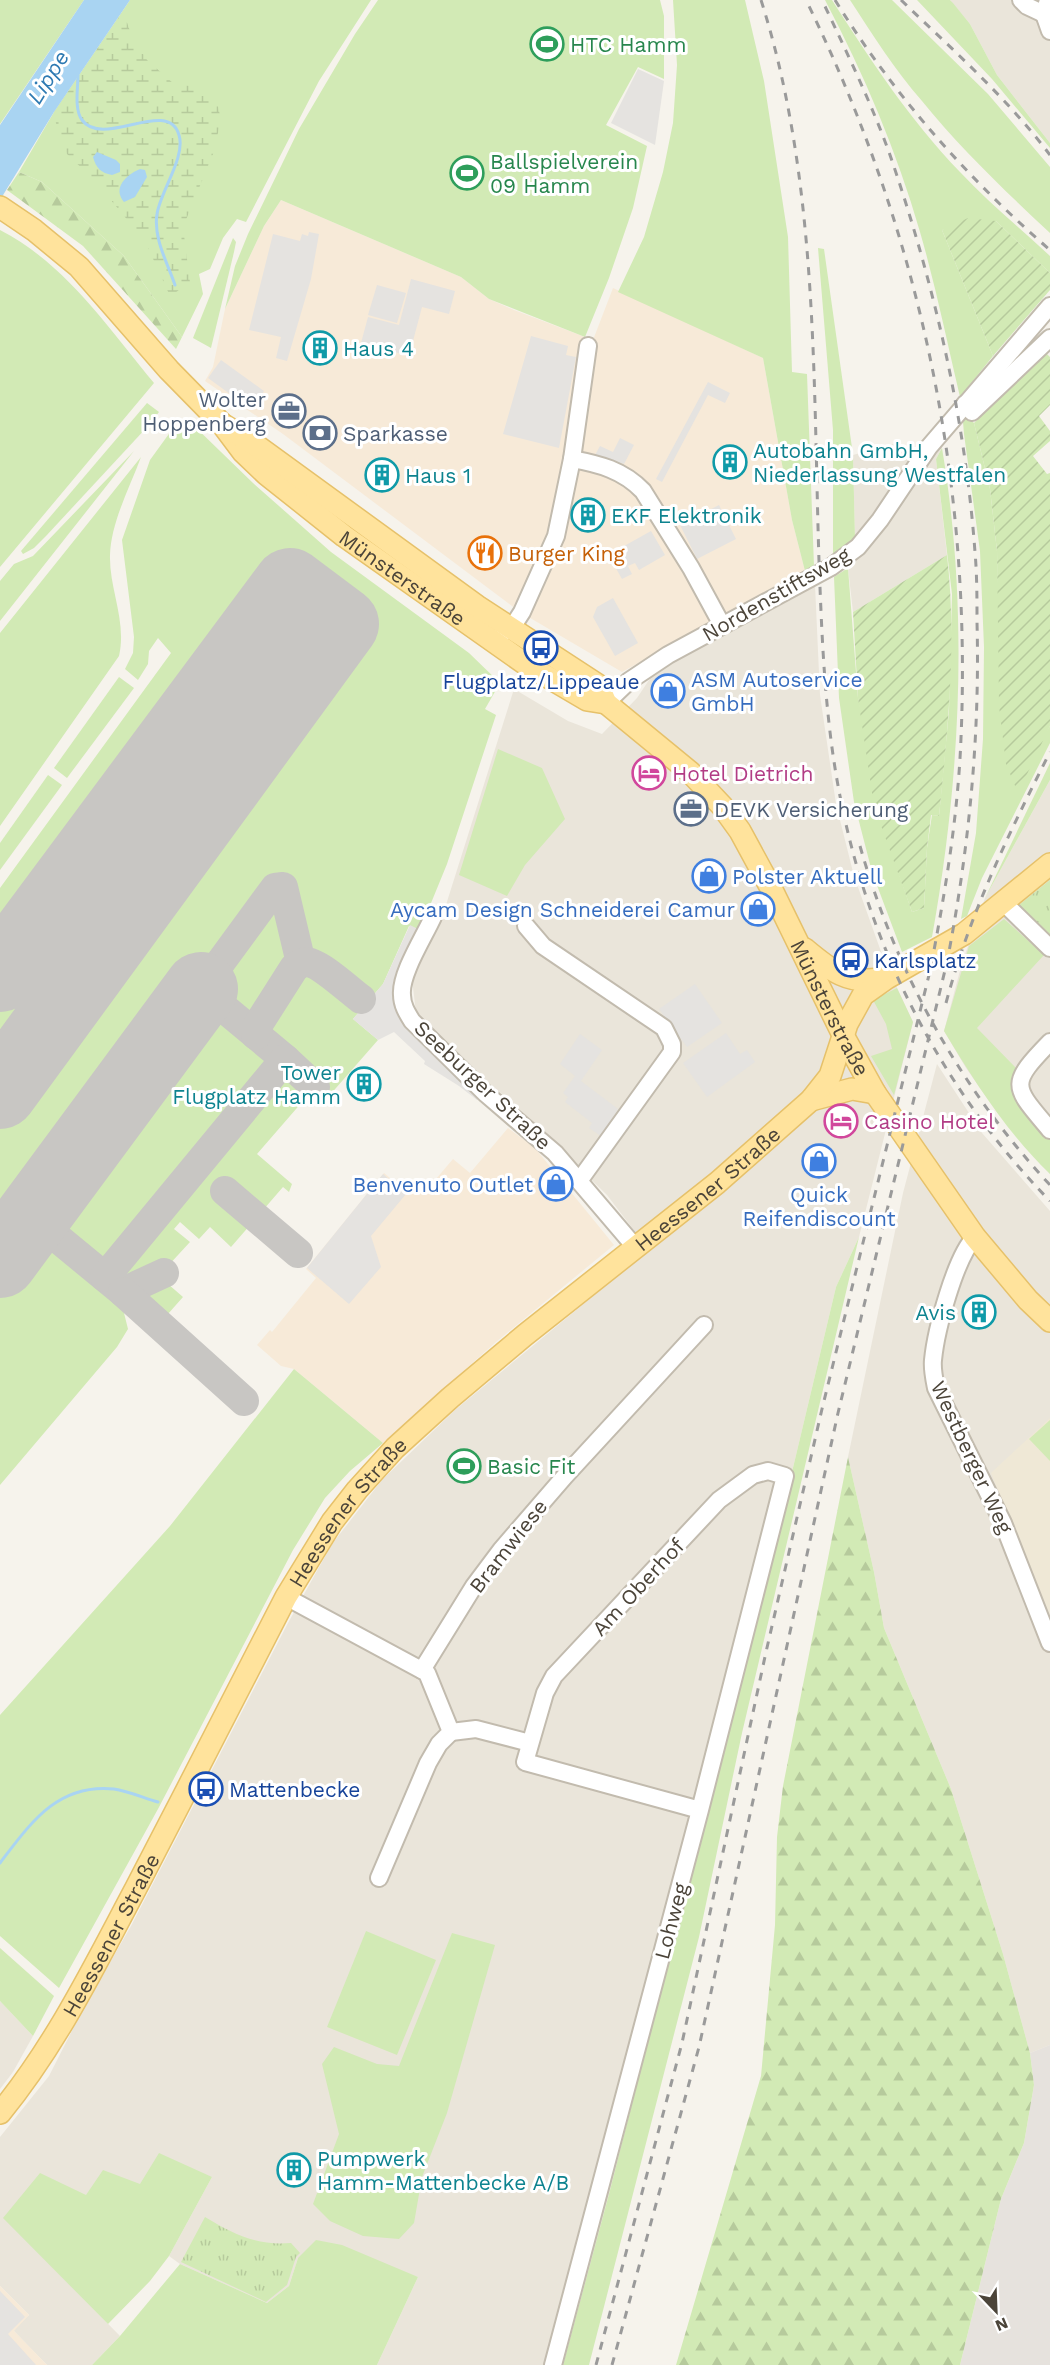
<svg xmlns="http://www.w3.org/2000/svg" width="1050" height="2365" viewBox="0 0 1050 2365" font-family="'Work Sans',sans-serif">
  <defs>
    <pattern id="forest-firs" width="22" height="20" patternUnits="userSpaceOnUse" patternTransform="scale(1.5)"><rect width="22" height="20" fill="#d2eab5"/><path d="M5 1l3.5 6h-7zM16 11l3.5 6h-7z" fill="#b6ca9c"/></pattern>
    <pattern id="wetland-marsh" width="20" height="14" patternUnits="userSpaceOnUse" patternTransform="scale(1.5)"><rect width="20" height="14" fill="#d2eab5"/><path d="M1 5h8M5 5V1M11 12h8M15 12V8" fill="none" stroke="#b6ca9c"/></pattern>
    <pattern id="park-tufts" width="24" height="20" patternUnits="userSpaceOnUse" patternTransform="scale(1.5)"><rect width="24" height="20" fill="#d2eab5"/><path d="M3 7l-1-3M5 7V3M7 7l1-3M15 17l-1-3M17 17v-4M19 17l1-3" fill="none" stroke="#b6ca9c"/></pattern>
    <pattern id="garden-furrows" width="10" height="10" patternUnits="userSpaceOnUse" patternTransform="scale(1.5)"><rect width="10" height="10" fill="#d2eab5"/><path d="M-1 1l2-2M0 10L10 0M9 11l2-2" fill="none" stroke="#b6ca9c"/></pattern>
  </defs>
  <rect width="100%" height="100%" fill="#f6f3ec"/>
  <!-- residential -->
  <g fill="#eae5da">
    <path d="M950,0H1050V143L997,75L970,24Z"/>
    <path d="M938,423L942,448L936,459L947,555L853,612L848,568L834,577L833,560L855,538L853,455L897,443L914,450Z"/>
    <path d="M815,585L820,695L836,804L854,876L884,960L913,1022L859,1237L836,1287L782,1514L609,2194L563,2365H377L418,2277L298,2258L289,2286L267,2303L180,2264L169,2256L212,2177L140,2184L86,2195L4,2218L120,2336L92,2365H47L13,2330L29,2315L0,2286V2137L49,2076L82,2011L131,1926L288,1623L332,1544L382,1480L455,1410L649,1250L607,1195L518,1108L417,1021L412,979L445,908L514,689L568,721L602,734L637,698L653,674L772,606Z"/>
    <path d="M1050,780V1174L997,1112L966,1068L944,1031L962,963L985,898Z"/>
    <path d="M937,1064L982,1133L1050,1211V2045L1030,2053L1003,1954L951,1789L884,1628L874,1572L848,1457L903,1193Z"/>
    <path d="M0,2001L33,2036L13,2072L0,2089Z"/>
  </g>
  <!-- commercial -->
  <g fill="#f7ead8">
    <path d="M281,200L461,277L489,299L514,310L593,340L613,288L763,358L792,520L805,571L622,672L520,612L283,434L205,381L213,367L225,309L264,226Z"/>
    <path d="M508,1128L535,1148L614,1245L496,1342L383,1443L294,1369L281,1366L257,1345L270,1330L272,1332L316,1278L306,1269L384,1173L408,1193L421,1179L430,1186L453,1159L470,1173Z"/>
    <path d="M0,2286L29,2315L14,2331L47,2365H0Z"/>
  </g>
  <!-- industrial -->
  <path fill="#e6e2dd" d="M1050,2045V2365H960L1001,2199L1024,2143L1034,2085L1030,2053Z"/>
  <!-- education -->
  <path fill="#efe8d6" d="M1050,1418V1622L991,1473Z"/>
  <!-- grass -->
  <g fill="#d2eab5">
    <path d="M0,0H84L0,124Z"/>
    <path d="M130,0H371L319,81L246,222L237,219L223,238L210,269L199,274L203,294L182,337L124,256L42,182L19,172L54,112Z"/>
    <path d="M378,0H660L664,16V79L638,67L606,125L647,146L633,208L609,278L585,337L489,299L461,277L281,200L264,226L225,309L235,266L248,234L299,129L355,34Z"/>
    <path d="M673,0H745L764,81L788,237L792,372L807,374L814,566L805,571L792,520L763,358L618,292L644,237L663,172L673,123L677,65Z"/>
    <path d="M825,0H832C871,61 910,120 960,172C988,202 1020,228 1050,256V273L996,221L942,230L993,356L960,397C947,342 936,287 920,232C897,152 864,74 825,0Z"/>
    <path d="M850,0H892L988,94L1050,167V233C1006,192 960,148 922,101C895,70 872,34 850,0Z"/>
    <path d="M917,0H950L953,3L970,24L997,75L1050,143V148L992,79Z"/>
    <path d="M0,230C66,264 108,328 154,383L0,567Z"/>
    <path d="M233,238L236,242L234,252L211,348L193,338Z"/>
    <path d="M818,248L824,249L853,455L855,538L833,560V430Z"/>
    <path d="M147,403L159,412L148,426L46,536L34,548L23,554L21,551Z"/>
    <path d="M968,417L974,423L990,489L997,551L999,617L1044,736L1050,726V743L982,878L967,916L961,919L976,833L983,739L984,647L980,551L964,434L963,422Z"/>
    <path d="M188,420L253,483L331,552L469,653L500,683L485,709L496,715L447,864L420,930L409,926L383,984L353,1019L378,1040L329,1096L316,1086L257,1154L292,1184L289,1192L283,1187L231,1247L210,1227L199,1239L180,1222L174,1229L190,1242L166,1268L159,1272L160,1277L183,1297L160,1323L132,1299L123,1309L128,1329L117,1347L0,1485V888L171,653L158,638L149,651L148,664L138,680L125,669L133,653L134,637L122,540L150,460L171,431Z"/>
    <path d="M942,448C969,608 961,777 932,937L902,952L872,872L854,802L839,698L834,577L848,568L858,698L891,851L912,912L924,908L927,848L932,815L939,816L949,711L952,594L936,459Z"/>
    <path d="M134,451L0,621V581L14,564L33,556Z"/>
    <path d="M141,457C130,487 111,522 110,555C109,589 127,621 119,656L0,826V633Z"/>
    <path d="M119,677L134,688L67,778L54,768Z"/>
    <path d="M498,749L542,768L565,819L525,865L507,896L459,875Z"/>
    <path d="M1050,763V780L985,898Z"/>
    <path d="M48,775L62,785L0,870V843Z"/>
    <path d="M1004,919L1044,955L977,1028L1016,1068L1011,1085L1016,1099L1050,1140V1174C1008,1134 974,1081 944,1031L969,946Z"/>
    <path d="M897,988L913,1022L894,1095L871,1056L892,1049L886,1024L873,1000Z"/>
    <path d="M859,1237L742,1733L699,1937L589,2365H563L609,2194L782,1514L836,1287Z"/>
    <path d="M294,1369L383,1443L350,1471L325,1498L293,1550L158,1809L59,1988L0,1936V1715L170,1526Z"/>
    <path d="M1050,1420V1461L1029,1439Z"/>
    <path d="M366,1931L436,1960L397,2055L327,2027Z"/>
    <path d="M452,1933L495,1945L447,2113L422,2177L414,2223L399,2239L363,2236L330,2221L313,2204L339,2134L322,2064L334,2047L377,2064L399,2066Z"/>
    <path d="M0,1948L54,1996L33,2036L0,2001Z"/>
    <path d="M159,2153L212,2177L169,2256L150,2281L108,2324L3,2218L40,2173L86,2195L103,2170L140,2184Z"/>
    <path d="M316,2240L342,2245L418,2277L377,2365H92L120,2336L180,2264L267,2303L289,2286L298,2258Z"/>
  </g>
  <!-- forest -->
  <g fill="url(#forest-firs)">
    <path d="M19,172L42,182L124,256L182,337L176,349L83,246L7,190Z"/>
    <path d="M848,1457L874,1572L884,1628L951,1789L1003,1954L1030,2053L1034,2085L1024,2143L1001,2199L960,2365H676L761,2076L775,1925L777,1837L783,1786Z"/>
  </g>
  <!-- wetland -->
  <path fill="url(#wetland-marsh)" d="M123,11L131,34L147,60L174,84L199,87L216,97L221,120L213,154L183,227L190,283L170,296L145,241L95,181L67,154L58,134L54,112Z"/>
  <!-- park -->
  <g fill="url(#park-tufts)">
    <path d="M1050,880V936L1019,905Z"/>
    <path d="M205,2217C233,2234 257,2246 291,2243L300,2253L296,2257L287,2285L266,2302L181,2262Z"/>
  </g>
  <!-- garden -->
  <g fill="url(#garden-furrows)">
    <path d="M968,218L996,221L1050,273V290L993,356L942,230Z"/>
    <path d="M1044,351L1050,357V405L1039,416L1050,431V441L1033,456L1047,474L1050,473V726L1018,793L1006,764L999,706L997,551L990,489L974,423Z"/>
    <path d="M947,555C957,641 948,730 939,816L931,815L927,848L924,908L912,912L874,806L858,698L853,612Z"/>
  </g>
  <!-- parking -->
  <g fill="#e5e3e0">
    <path d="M638,69L664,81L655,145L611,123Z"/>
    <path d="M309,232L319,234L311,279L287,361L276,358L281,337L249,330L273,234L300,241L302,234L308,236Z"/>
    <path d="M411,279L455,291L449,314L422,307L409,356L361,343L368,317L399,325Z"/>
    <path d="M377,285L406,293L397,323L368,315Z"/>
    <path d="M531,336L568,346L566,355L576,357L559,448L503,434Z"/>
    <path d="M221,360L264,391L252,410L208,378Z"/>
    <path d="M708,382L730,393L725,403L708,395L662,482L656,479Z"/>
    <path d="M620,438L634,445L624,464L595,455L600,446L613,452Z"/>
    <path d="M719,505L736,539L697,559L680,525Z"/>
    <path d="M651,531L665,555L639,570L635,563L628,566L632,574L622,579L613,563L621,558L617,550Z"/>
    <path d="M613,598L638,643L615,656L593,617L597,607Z"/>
    <path d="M410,925L420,930L396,991L483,1094L477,1100L459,1086L424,1064L425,1061L394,1032L378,1040L353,1019L383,984Z"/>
    <path d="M695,984L722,1023L687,1047L659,1009Z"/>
    <path d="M726,1033L740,1054L747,1050L755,1062L707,1097L683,1063Z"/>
    <path d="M580,1034L602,1050L581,1081L618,1109L601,1136L589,1128L592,1123L565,1102L568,1097L563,1093L575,1076L560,1064Z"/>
    <path d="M383,1174L406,1194L371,1236L381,1267L349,1304L307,1268Z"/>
    <path d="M0,2291L25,2317L8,2334L36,2365H0Z"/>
  </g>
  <!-- water -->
  <g fill="#a9d4f2">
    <path d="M84,0H130L54,112L0,200V125Z"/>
    <path d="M97,152L116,160L120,164V172L112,175C101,173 96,168 93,157Z"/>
    <path d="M140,169L145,170L147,177L135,197L124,202C112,188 126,175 140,169Z"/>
  </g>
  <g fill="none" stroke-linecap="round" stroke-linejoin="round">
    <!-- stream -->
    <g stroke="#a9d4f2" stroke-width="3">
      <path d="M78,75C78,88 74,109 82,120C103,149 168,97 179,135C186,157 160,192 157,214C153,238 168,264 175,285"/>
      <path d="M0,1863C30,1824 57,1783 114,1789C128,1791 144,1798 158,1802"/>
    </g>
    <!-- taxiway -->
    <g stroke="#c8c6c3" stroke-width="30">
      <path d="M301,963L283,887L275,888L201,989L285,1059L315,1087"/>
      <path d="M256,1035L259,1023L294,968C298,965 301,962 306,962C319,962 350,991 361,999"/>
      <path d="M225,1191L298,1253"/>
      <path d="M32,1217L123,1292L164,1273"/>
      <path d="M105,1277L285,1059"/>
      <path d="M123,1292L244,1401"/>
    </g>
    <!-- runway -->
    <g stroke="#c8c6c3" stroke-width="74">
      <path d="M0,975L290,585L342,624L0,1092"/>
      <path d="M0,1261L201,989"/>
    </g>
    <!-- minor casing -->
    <g stroke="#c2bbae" stroke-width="20">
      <g id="minor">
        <path d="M1021,0L1027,6L1044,14"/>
        <path d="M1048,0L1044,14L1050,31"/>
        <path d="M965,404L972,412L1050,338"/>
        <path d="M572,459C599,464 623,470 643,491L691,568L722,625"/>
        <path d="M503,632L511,629L522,612L556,536L572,459L588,346"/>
        <path d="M606,703L629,681L668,655L831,567L858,547L880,520L929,447L1050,306"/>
        <path d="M1004,903L1050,948"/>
        <path d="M433,917C424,937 400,974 402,995C402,1005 407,1013 412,1021L486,1094L555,1153L636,1248"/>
        <path d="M526,926L543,946L664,1028L672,1044V1052L579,1181"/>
        <path d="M1050,1042C1008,1085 1013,1086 1050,1130"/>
        <path d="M975,1237C955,1258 936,1330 933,1360C932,1369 934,1378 936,1388L1003,1523L1050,1643"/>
        <path d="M286,1597L427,1673L451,1732L439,1744L428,1763L379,1878"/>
        <path d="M422,1670L474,1586L501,1550L565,1476L704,1325"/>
        <path d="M451,1732L476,1729L530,1743"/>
        <path d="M553,2365L687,1859L700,1810L785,1476L768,1471L753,1475L719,1500L554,1676L545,1693L525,1762L700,1810"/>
      </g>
    </g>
    <!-- major casing -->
    <g stroke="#e6c16a" stroke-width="24">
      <g id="major">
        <path id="s1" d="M0,207L34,230L79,267L169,370L222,424L243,452L266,474L344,536L524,663L587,700L606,703"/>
        <path id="s2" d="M222,424L257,446L477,606L598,685L606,703L690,772L722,806L740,831L772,890L844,1037L875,1093L975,1237L1028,1300L1050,1321"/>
        <path d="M805,949C830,970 849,986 884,978"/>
        <path d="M811,1100L852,1089L875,1093"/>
        <path id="s3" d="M0,2113C56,2045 95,1965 136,1888C186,1791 237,1694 286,1597L332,1522L357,1490L395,1448L450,1398L525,1335L717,1183L811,1100L830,1076L847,1024L863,995L887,978L964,934L1050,864"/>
      </g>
    </g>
    <!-- minor -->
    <use href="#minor" stroke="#fff" stroke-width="16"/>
    <!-- major -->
    <use href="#major" stroke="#ffe39c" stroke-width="21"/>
    <!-- rail -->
    <g stroke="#9a9a9a" stroke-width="3" stroke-dasharray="8 8" stroke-linecap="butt">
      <path d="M761,0C818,179 813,374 819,561C822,641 825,723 841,801C871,952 943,1091 1050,1201"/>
      <path d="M835,0C894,95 966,177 1050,250"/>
      <path d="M901,0C953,50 1007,98 1050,155"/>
      <path d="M860,846C896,973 960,1088 1050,1185"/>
      <path d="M946,1003C970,913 1008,835 1050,752"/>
      <path d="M596,2365L682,2043L766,1652L822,1409L930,971C945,894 958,816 961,738C972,480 920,232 806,0"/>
      <path d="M612,2365L699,2047L838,1413L947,962C969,849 980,736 977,622C977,598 977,575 975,552C965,417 934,283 890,155C871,102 846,51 822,0"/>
    </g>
  </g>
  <!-- icons -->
  <defs>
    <g id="stadium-ring" transform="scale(1.725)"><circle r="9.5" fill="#fff" stroke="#2e9e5b" stroke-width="1.5"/><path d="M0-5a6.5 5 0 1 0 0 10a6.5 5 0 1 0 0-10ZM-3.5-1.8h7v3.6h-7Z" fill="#2e9e5b"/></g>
    <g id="building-ring" transform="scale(1.725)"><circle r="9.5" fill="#fff" stroke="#0f9aa8" stroke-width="1.5"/><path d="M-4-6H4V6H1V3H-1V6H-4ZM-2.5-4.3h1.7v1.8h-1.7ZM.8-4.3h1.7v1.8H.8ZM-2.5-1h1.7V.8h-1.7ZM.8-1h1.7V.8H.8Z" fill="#0f9aa8"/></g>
    <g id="office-ring" transform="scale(1.725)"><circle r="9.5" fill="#fff" stroke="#5c6f8a" stroke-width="1.5"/><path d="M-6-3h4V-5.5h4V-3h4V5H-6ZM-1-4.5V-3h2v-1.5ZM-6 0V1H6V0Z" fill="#5c6f8a"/></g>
    <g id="bank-ring" transform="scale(1.725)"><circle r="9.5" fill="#fff" stroke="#5c6f8a" stroke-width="1.5"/><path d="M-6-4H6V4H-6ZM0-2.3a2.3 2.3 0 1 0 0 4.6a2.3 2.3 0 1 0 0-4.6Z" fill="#5c6f8a"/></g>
    <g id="restaurant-ring" transform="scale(1.725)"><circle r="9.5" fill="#fff" stroke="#e8710a" stroke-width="1.5"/><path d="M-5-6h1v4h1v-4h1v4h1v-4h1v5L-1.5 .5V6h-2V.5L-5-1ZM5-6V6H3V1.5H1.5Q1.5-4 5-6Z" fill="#e8710a"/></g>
    <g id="bus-ring" transform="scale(1.725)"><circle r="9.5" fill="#fff" stroke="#1a4fb4" stroke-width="1.5"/><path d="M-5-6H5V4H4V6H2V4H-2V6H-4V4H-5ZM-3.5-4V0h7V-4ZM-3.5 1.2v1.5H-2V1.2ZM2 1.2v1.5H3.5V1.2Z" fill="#1a4fb4"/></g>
    <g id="shop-ring" transform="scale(1.725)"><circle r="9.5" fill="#fff" stroke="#3f7fe0" stroke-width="1.5"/><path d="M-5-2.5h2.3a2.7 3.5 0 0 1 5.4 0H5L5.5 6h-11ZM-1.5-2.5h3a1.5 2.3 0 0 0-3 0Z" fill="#3f7fe0"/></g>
    <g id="hotel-ring" transform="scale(1.725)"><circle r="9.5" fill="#fff" stroke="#d1479c" stroke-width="1.5"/><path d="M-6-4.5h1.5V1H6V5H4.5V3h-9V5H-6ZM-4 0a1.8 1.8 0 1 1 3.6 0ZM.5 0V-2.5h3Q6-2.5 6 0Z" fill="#d1479c"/></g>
  </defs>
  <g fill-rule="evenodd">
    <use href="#stadium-ring" x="547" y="44"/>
    <use href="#stadium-ring" x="467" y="173"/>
    <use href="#building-ring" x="320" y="348"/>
    <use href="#office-ring" x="289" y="411"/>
    <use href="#bank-ring" x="320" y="433"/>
    <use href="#building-ring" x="730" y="462"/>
    <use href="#building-ring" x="382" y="475"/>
    <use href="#building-ring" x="588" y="515"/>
    <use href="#restaurant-ring" x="485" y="553"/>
    <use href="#bus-ring" x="541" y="648"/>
    <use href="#shop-ring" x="668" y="691"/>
    <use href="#hotel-ring" x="649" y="773"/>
    <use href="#office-ring" x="691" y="809"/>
    <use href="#shop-ring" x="709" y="876"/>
    <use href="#shop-ring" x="758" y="909"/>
    <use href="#bus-ring" x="851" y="960"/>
    <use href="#building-ring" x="364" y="1084"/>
    <use href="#hotel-ring" x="841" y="1121"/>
    <use href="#shop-ring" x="819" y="1161"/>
    <use href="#shop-ring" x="556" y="1184"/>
    <use href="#building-ring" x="979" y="1312"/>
    <use href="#stadium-ring" x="464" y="1466"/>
    <use href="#bus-ring" x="206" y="1789"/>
    <use href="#building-ring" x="294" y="2170"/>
  </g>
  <g text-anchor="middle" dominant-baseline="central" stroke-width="6" stroke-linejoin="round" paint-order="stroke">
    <!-- leisure labels -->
    <g font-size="21" fill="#27864d" stroke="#fff" text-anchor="start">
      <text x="570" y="44">HTC Hamm</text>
      <text x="490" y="161">Ballspielverein<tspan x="490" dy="24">09 Hamm</tspan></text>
      <text x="487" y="1466">Basic Fit</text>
    </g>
    <!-- culture labels -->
    <g font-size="21" fill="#0d838f" stroke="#fff" text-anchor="start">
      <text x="343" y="348">Haus 4</text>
      <text x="753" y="450">Autobahn GmbH,<tspan x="753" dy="24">Niederlassung Westfalen</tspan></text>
      <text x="405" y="475">Haus 1</text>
      <text x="611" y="515">EKF Elektronik</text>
      <text x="341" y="1072" text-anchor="end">Tower<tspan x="341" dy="24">Flugplatz Hamm</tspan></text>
      <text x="956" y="1312" text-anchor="end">Avis</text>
      <text x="317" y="2158">Pumpwerk<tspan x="317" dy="24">Hamm-Mattenbecke A/B</tspan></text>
    </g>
    <!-- service labels -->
    <g font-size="21" fill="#4e5e75" stroke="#fff" text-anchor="start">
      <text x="266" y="399" text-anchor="end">Wolter<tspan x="266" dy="24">Hoppenberg</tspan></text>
      <text x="343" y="433">Sparkasse</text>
      <text x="714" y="809">DEVK Versicherung</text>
    </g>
    <!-- food labels -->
    <g font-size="21" fill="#c56008" stroke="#fff" text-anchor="start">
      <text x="508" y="553">Burger King</text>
    </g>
    <!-- street labels -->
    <g font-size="21" fill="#4b4439" stroke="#fff">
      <text stroke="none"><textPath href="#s1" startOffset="550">Münsterstraße</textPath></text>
      <text transform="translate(776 594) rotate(-30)">Nordenstiftsweg</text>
      <text stroke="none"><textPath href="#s2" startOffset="862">Münsterstraße</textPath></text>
      <text transform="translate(483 1085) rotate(43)">Seeburger Straße</text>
      <text stroke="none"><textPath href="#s3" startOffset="1182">Heessener Straße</textPath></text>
      <text transform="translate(972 1457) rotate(65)">Westberger Weg</text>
      <text stroke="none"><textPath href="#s3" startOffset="696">Heessener Straße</textPath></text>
      <text transform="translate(508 1546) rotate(-52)">Bramwiese</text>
      <text transform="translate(638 1587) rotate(-47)">Am Oberhof</text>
      <text transform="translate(671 1921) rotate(-75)">Lohweg</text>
      <text stroke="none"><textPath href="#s3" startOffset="210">Heessener Straße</textPath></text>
    </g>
    <!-- shop labels -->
    <g font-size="21" fill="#366cbe" stroke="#fff" text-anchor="start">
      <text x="691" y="679">ASM Autoservice<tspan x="691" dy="24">GmbH</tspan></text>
      <text x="732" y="876">Polster Aktuell</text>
      <text x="735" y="909" text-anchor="end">Aycam Design Schneiderei Camur</text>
      <text x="533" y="1184" text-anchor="end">Benvenuto Outlet</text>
      <text x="819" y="1194" text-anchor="middle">Quick<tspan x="819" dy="24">Reifendiscount</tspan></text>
    </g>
    <!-- transit labels -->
    <g font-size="21" fill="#164399" stroke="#fff" text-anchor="start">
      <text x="541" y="681" text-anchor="middle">Flugplatz/Lippeaue</text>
      <text x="874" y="960">Karlsplatz</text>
      <text x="229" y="1789">Mattenbecke</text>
    </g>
    <!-- hotel labels -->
    <g font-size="21" fill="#b23c85" stroke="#fff" text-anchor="start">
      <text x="672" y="773">Hotel Dietrich</text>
      <text x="864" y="1121">Casino Hotel</text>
    </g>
    <!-- water labels -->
    <g font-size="22" font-style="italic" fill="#2e7ab2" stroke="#fff">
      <text transform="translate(48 77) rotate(-58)">Lippe</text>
    </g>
  </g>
  <!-- north arrow -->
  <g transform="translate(996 2311) rotate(157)" stroke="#ffffff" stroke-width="4.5" paint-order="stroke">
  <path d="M0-4.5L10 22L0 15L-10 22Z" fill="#4b4439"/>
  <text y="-9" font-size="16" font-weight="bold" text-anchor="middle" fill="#4b4439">N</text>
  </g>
</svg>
